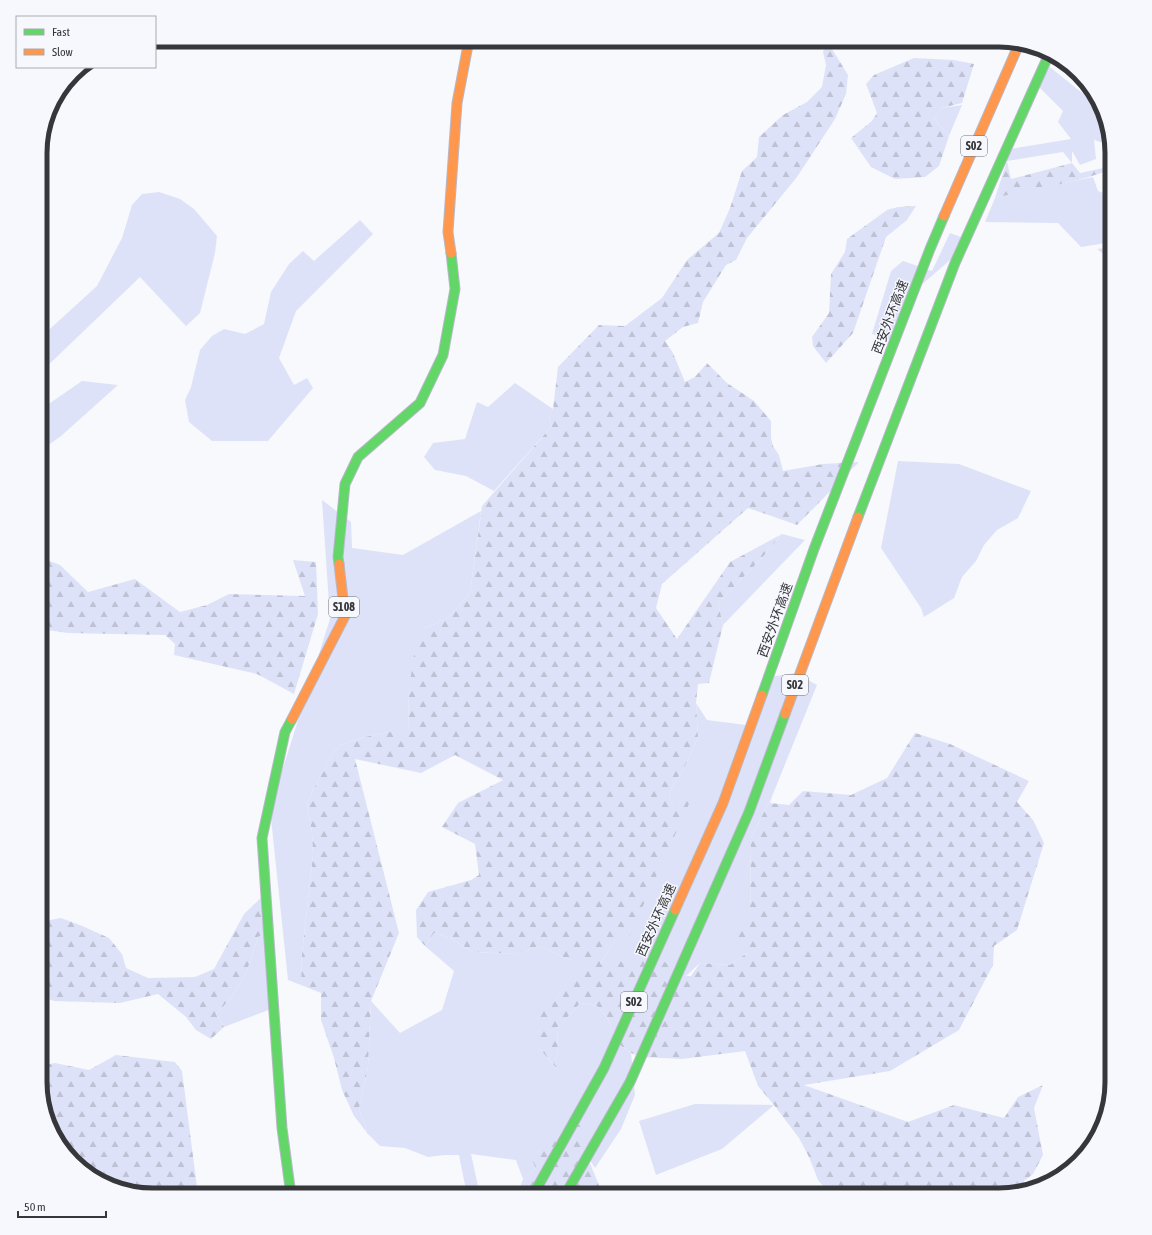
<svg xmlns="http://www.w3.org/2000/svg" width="1152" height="1235" viewBox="0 0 1152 1235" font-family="'Asap Condensed','Noto Sans SC',sans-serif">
  <defs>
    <pattern id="forest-firs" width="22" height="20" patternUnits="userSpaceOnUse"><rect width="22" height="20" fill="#dee2f8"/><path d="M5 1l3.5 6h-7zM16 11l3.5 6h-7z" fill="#bfc2d5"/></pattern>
  </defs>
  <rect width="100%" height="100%" fill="#f8f9fc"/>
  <!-- green -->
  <g fill="#dee2f8">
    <path d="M1046,64L1101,108L1106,116L1110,139L1103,143L1094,140L1096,159L1080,165L1072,151V163L1063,152L1007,161L1010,149L1071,139L1058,122L1063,111L1036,84Z"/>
    <path d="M962,105L949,136L934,119L941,108Z"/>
    <path d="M1093,177L1098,191L1112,196V242L1081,247L1058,223L985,222L995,198L1023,191L1045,187Z"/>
    <path d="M159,192L180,199L194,209L217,236L215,253L200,313L186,326L140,277L40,373V338L97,286L122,238L132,205L142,194Z"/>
    <path d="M360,220L373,234L296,311L279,358L294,385L307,378L313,388L268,441H212L189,422L185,400L191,387L200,350L212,336L224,329L245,334L264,324L271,292L289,264L303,251L314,261Z"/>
    <path d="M950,233L972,241L912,293L895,341L872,334L891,271L903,261L932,271Z"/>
    <path d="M82,381L118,385L61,436L40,451V410Z"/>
    <path d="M515,383L553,409L549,418L552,426L494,491L466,476L435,470L424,457L433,443L465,439L477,402L488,407Z"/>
    <path d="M898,461L959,464L1031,491L1018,518L997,530L984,545L976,561L962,577L954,598L924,617L921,608L881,548Z"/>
    <path d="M322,500L351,522L352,548L403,555L481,511L470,593L449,617L426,628L409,689L408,732H387L365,737L340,745L331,756L312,792L307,805L312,832L313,855L302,954L301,985L288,980L270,809L330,619Z"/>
    <path d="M782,534L805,540L723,625L718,603L760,560Z"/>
    <path d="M795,673L817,685L773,794L751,838L750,918L747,953L730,965L700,963L686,976L600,964L614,942L692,796L674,813L669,793L686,764L698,737L696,703L707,720L746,725L763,678Z"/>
    <path d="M271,929L279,1006L224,1027L216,1014L230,999L246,973L258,937Z"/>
    <path d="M434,933L452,939L473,952L516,954L540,946L564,958L584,963L555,1000L539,1048L557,1069L554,1063L558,1054L557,1029L580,1003L597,1006L607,1017L615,1037L620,1045L631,1053L635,1095L621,1129L595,1168L587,1156L536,1168L523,1179L516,1160L471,1154L480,1195H467L459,1155H445L428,1157L405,1148L380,1146L368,1134L359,1109L368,1067L371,1001L400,1033L442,1010L454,971L425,946Z"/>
    <path d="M695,1104L774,1105L722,1149L656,1175L639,1121Z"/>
  </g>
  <!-- forest -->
  <g fill="url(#forest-firs)">
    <path d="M827,41L848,75L846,94L835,119L797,177L747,238L736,260L726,265L703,302L698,323L683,327L665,341L673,353L685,382L695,377L707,363L727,383L754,401L771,421V438L773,446L779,455L783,471L823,464L859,462L797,525L748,508L662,584L656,608L677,639L730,562L782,534L760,560L718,603L723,625L709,683L698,684L696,703L698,737L686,764L669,793L674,812L693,795L628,939L614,942L600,964L633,958L660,959L686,976H691L700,963L730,965L747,953L736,932L750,918L751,838L773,794L770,803L789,805L803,791L851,795L887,778L915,733L950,744L1029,781L1017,802L1033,820L1044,843L1017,930L994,946L993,965L959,1030L890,1071L804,1085L908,1122L954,1105L1004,1118L1018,1097L1043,1085L1034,1108L1043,1155L1033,1174L1024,1181L1020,1192L999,1195H831L818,1180L809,1157L799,1138L774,1105L758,1086L745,1051L682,1059L641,1057L631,1053L620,1045L615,1037L607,1017L597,1006L580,1003L557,1029L558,1054L554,1063L559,1071L539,1048L538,1028L542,1000H555L583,963L564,958L540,946L516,954L473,952L452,939L434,933L425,946L417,937L416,910L428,892L471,880L479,875L475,844L442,827L458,803L503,780L455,755L421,773L355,759L399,933L371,1001L368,1067L359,1109L368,1134L354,1116L342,1090L334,1058L321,1020V993L301,985L302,954L313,855L312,832L307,805L312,792L331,756L340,745L365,737L387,732H408L409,689L415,648L426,628L449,617L470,593L482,506L552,426L549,418L553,409L558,367L599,325L625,326L662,298L687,260L719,233L730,208L742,171L757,157L759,137L783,115L807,102L822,87L826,65L823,52Z"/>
    <path d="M914,58L954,60L974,64L962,103L941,108L934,119L949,136L939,166L925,177L895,179L871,167L851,138L872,121L877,113L866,84L874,75Z"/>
    <path d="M1110,139L1112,153V169C1075,184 1034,188 995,198L1007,161L1011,179L1072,163L1080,173L1108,167L1103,143Z"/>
    <path d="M916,206L907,220L886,237L853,333L826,363L813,346L812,337L829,313L831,274L845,252L847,239L887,210L898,207Z"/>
    <path d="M1112,247V261L1097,249Z"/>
    <path d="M40,557L60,565L88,592L135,579L180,612L207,605L229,594L305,596L293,560L316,562L318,614L294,694L257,674L174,655L175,644L165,635L68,633L40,629Z"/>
    <path d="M267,892L271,929L258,937L246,973L230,999L216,1014L224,1027L211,1039L196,1030L186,1017L158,994L120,1003L54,1001L40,996V922L61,918L80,925L109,938L122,954L126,968L148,978L195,977L214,969L244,914Z"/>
    <path d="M116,1055L175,1062L182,1071L198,1195H153L103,1183L63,1151L46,1119L40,1082V1066L55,1063L89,1070Z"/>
    <path d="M579,1114L583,1124L587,1156L603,1195H517L523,1179L536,1168L530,1156Z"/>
  </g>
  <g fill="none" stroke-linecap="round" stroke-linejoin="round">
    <!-- fast casing -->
    <g stroke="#b7b9c8" stroke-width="11">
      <g id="fast">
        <path d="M858,517L955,263L1050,52"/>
        <path d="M339,564L338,557L345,484L358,457L420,403L443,355L455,289L451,253"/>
        <path d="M762,695L814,549L930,249L944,216"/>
        <path d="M291,1195L282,1128L262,838L285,732L292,719"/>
        <path d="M533,1195L604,1068L675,910"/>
        <path d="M565,1195L630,1082L749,812L785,714"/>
      </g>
    </g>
    <!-- slow casing -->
    <g stroke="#b7b9c8" stroke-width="11">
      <g id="slow">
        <path d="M944,216L1019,44"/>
        <path d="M451,253L448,232L457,103L469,40"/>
        <path d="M785,714L858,517"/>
        <path d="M292,719L345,616L339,564"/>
        <path d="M675,910L723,803L762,695"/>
      </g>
    </g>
    <!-- fast -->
    <use href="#fast" stroke="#63d668" stroke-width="9"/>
    <!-- slow -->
    <use href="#slow" stroke="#ff974d" stroke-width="9"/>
  </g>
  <g text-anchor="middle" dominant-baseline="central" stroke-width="3" stroke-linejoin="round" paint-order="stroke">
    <!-- shield labels -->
    <g fill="#f6f8fe" stroke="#707175" stroke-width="1">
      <rect x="961" y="136" width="26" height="20" rx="3"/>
      <rect x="329" y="597" width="30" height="20" rx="3"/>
      <rect x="782" y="675" width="26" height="20" rx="3"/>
      <rect x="621" y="992" width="26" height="20" rx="3"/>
    </g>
    <g font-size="12" font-weight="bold" fill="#36373a">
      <text x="974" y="146">S02</text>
      <text x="344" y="607">S108</text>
      <text x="795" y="685">S02</text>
      <text x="634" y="1002">S02</text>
    </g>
    <!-- street labels -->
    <g font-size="13" fill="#36373a" stroke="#f6f8fe">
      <text transform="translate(890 317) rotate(-69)">西安外环高速</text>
      <text transform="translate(775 620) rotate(-70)">西安外环高速</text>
      <text transform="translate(656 920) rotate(-66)">西安外环高速</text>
    </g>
  </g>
  <!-- crop -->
  <path d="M0 0H1152V1235H0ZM153 47H999A106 106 0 0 1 1105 153V1082A106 106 0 0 1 999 1188H153A106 106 0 0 1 47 1082V153A106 106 0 0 1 153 47Z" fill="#f6f8fe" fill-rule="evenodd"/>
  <path fill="none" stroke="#36373a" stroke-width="5" d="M153 47H999A106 106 0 0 1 1105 153V1082A106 106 0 0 1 999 1188H153A106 106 0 0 1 47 1082V153A106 106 0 0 1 153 47Z"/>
  <!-- legend -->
  <rect x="16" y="16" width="140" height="52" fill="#f6f8fe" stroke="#a9abb0"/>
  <rect x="24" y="29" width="20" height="6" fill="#63d668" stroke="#a9abb0"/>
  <text x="52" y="36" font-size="12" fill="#36373a">Fast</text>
  <rect x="24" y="49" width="20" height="6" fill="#ff974d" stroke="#a9abb0"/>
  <text x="52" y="56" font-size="12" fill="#36373a">Slow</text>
  <!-- scale -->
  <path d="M18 1211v6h88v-6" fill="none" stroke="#36373a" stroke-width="2"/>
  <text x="24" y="1211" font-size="12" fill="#36373a" stroke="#f6f8fe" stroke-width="3" paint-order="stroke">50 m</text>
</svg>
